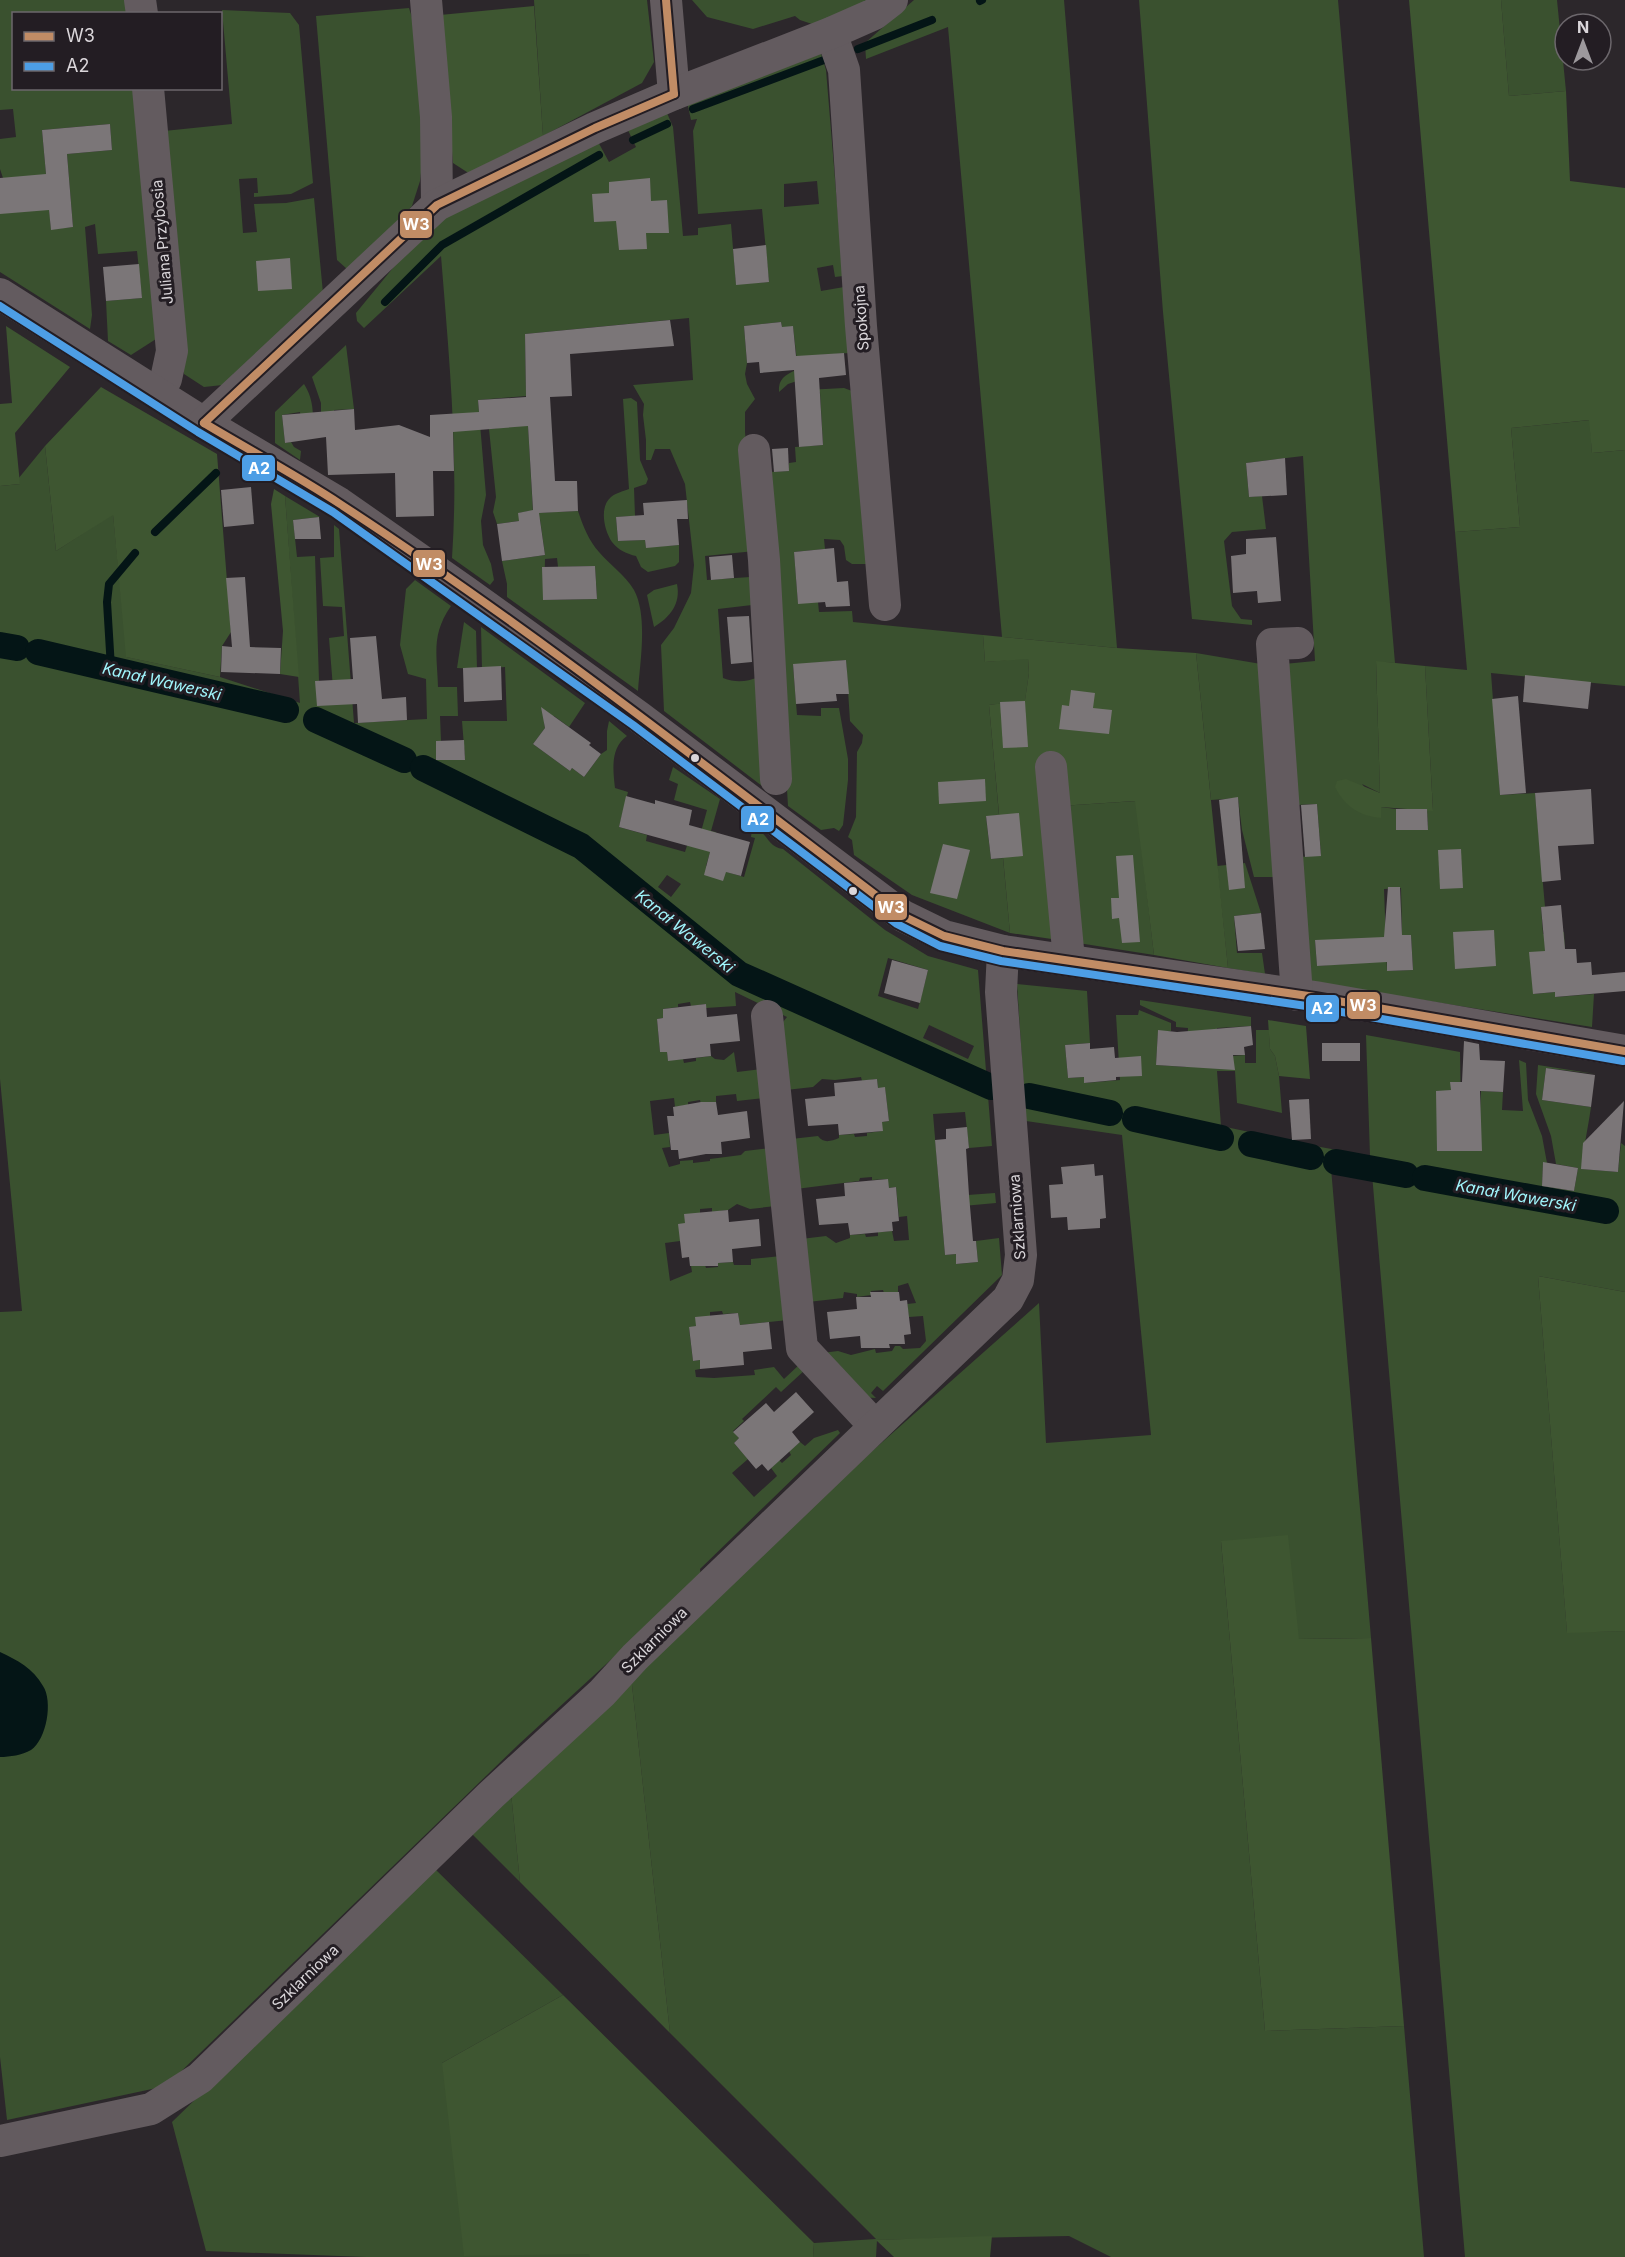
<svg xmlns="http://www.w3.org/2000/svg" width="1625" height="2257" viewBox="0 0 1625 2257" font-family="Inter,sans-serif">
  <rect width="100%" height="100%" fill="#2c272b"/>
  <!-- green -->
  <g fill="#3a512f" fill-rule="evenodd">
    <path d="M0,0H127L128,13L14,14V88L135,89L156,339L131,355L108,341L106,301L142,298L137,251L98,254L95,224L85,227L92,315L90,329L0,272V214L3,178L0,169V139L16,137L13,109L0,110ZM110,124L112,150L67,154L73,227L51,229L42,130Z"/>
    <path d="M534,0H647L654,62L642,83L543,136Z"/>
    <path d="M692,0H874L818,26L800,20L795,16L753,29L707,17Z"/>
    <path d="M914,0H1064L1117,648L1002,637L948,27L866,59L865,43Z"/>
    <path d="M1139,0H1338L1395,663L1376,662L1380,793L1362,784L1381,807L1396,809L1397,830L1428,829L1427,809L1433,810L1425,666L1467,670L1455,532L1520,527L1511,428L1590,420L1592,453L1625,450V686L1491,673L1500,795L1535,793L1545,907H1541L1543,934L1564,932L1565,949L1534,994L1555,992L1556,997L1594,994L1592,1027L1309,982L1300,857L1321,855L1317,804L1296,805L1284,664L1315,661L1303,456L1246,463L1249,497L1262,496L1266,529L1232,532L1224,541L1232,606L1241,619L1252,620V625L1192,619L1163,312ZM1401,888L1402,935H1411L1413,970L1387,971L1384,889ZM1315,941L1355,963L1317,966Z"/>
    <path d="M1501,0H1557L1566,91L1509,96Z"/>
    <path d="M409,8L419,39L424,147L420,181L412,206L366,255L347,269L337,260L316,16Z"/>
    <path d="M222,10L290,13L299,25L313,183L291,194L254,197V193H258L257,178L239,179L243,233L257,232L254,204L286,203L314,198L323,293L254,363L233,374L232,384L204,387L184,374L164,131L232,124Z"/>
    <path d="M820,50L826,70L843,276L835,277L833,265L817,268L821,291L844,287L849,353L821,355L797,361L793,327H782L781,322L744,326L747,363L745,374L747,384L755,399L745,412V432L755,551L705,556L707,580L750,577L752,605L718,609L723,678C736,683 746,682 759,677L766,777L762,786L664,711L661,645L674,628L691,593L694,565L685,484L670,449H655L651,460H646V440L643,415L644,404L633,385L693,380L689,318L525,334L526,396L478,400L486,495L481,521L483,545L491,564L494,580L490,585L452,558C459,457 449,356 441,256L364,328L357,321L356,313L397,263L447,215L596,138L609,162L636,147L626,126L667,113L673,127L683,236L698,235V228L731,224L736,284L769,282L762,209L698,214L693,131L697,119L691,120L686,97ZM817,181L819,204L784,207V184Z"/>
    <path d="M346,345L354,409L334,410L335,436L321,415V403L312,377Z"/>
    <path d="M796,370L800,380L788,384L779,392C778,379 785,375 796,370Z"/>
    <path d="M304,384C315,401 313,418 313,438L303,440L300,412L282,415L285,443L291,442L294,447L301,451L300,460L275,443V412Z"/>
    <path d="M844,388L852,391L866,564H852L846,560L844,546L840,540L824,539L825,549L794,552L798,603L818,602L819,612L852,611L853,622L983,635L985,662L1028,658L1029,673L1025,701L989,705L999,815L986,817L991,859L1003,858L1010,933L912,895L854,855L852,840L848,837L856,817L857,752L862,743L863,735L850,721L846,660L793,665L797,715L821,716V708H839L848,759V780L843,825L839,831L834,828L821,830L788,806L768,472L789,471V463L796,462L795,447L823,445L820,392L797,394L806,390Z"/>
    <path d="M631,398L637,402L640,460L648,479L646,484L634,488L635,516L616,517L618,541L645,540L646,547L679,545V562L675,566L648,572L641,567L636,556C627,554 618,550 612,542C604,530 599,507 611,497C616,493 624,491 629,489L623,399Z"/>
    <path d="M528,425L533,513L578,511C583,526 589,541 599,552C610,565 625,575 634,590C648,616 640,662 638,691L507,597V584L502,561L545,555L540,519L529,511L519,513V521L497,524L493,512L496,497L489,429ZM557,558L558,567L595,566L597,599L544,600L545,559Z"/>
    <path d="M45,446L56,551L113,514L127,657L220,677L300,703L285,496L320,517L293,520L297,557L315,556L319,681H316L333,688L329,638L344,636L342,607L323,606L320,558L334,557V525L339,529L354,723L427,719L426,679L408,674L400,645L406,589L415,580L451,606C431,635 437,653 438,687H457L458,716H440L441,741L436,742V760L465,759L462,721H507L505,667L482,669L481,627L585,703L569,727L554,716L547,719L544,723L545,728L533,744L570,771L572,768L584,777L601,754L607,750V731L609,721L627,736C610,748 613,770 615,788L628,792L619,827L647,835L646,841L685,852L690,836L699,839L707,810L674,800L678,784L669,780L673,767L720,799L711,831L716,832L706,866L744,877L755,838L751,837L752,829C767,829 767,848 783,849L885,930L928,956L978,970L992,1146L969,1148L965,1112L933,1114L940,1197L995,1193L996,1203L941,1208L945,1255L956,1254L957,1264L978,1262L976,1241L999,1238L1002,1275L883,1391L877,1386L871,1393L876,1398L859,1397L822,1353L838,1351L851,1355L875,1349L876,1353L892,1351L895,1346H900L903,1349L920,1348L926,1341L923,1316L909,1317L907,1304L916,1303L908,1283L898,1286V1292L884,1293L883,1290L871,1291V1295L857,1297V1294L844,1292L843,1298L808,1302L801,1239L826,1236L836,1243L850,1238V1235L865,1234L866,1237L878,1236V1232L892,1231L894,1241L909,1240L907,1216L899,1217L896,1187L889,1188L887,1179L872,1180V1177L860,1178L859,1181L796,1189L791,1139L818,1136C824,1144 831,1141 839,1138V1135L854,1134L855,1137L867,1136V1133L882,1131V1122L889,1121L885,1088H878L877,1079L862,1081L861,1077L835,1080L822,1079L813,1087L786,1090L779,1027L787,1017L735,992L736,1006L706,1008V1004L691,1006L690,1002L678,1004V1007L663,1009V1018L657,1019L660,1052H667L668,1060L683,1059L684,1063L696,1061V1058L711,1056L715,1059L724,1060L734,1052L737,1072L762,1069L765,1098L737,1101L736,1094L716,1096V1102L701,1104L700,1100L688,1102V1105L675,1107L674,1098L650,1101L654,1135L669,1133L670,1147L662,1148L669,1167L680,1164V1161L693,1160V1163L710,1161V1159L741,1155L745,1151L770,1148L776,1206L750,1209L737,1204L728,1210L712,1212V1208L700,1209V1213L685,1223L680,1241L665,1243L670,1281L692,1272L691,1266L705,1265L706,1268L718,1267V1263L733,1262L734,1265H751V1259L781,1256L788,1320L740,1325L738,1313L723,1314L722,1311L710,1312V1316L696,1326L689,1328L693,1361L700,1360V1369L695,1370L696,1377L714,1378L755,1375L754,1370L774,1367L784,1379L801,1363L806,1369L781,1392L776,1387L742,1419L744,1421L733,1431L739,1438L734,1443L748,1459L732,1473L754,1497L777,1476L771,1468L779,1460L782,1463L791,1455L789,1451L800,1442L805,1446L814,1438L838,1430L840,1433L700,1569L701,1577L518,1745L166,2086L7,2120L0,2057V1312L22,1311L0,1079V486L20,484L18,479ZM667,875L681,884L671,897L658,887ZM888,958L928,970L918,1009L878,996ZM929,1025L974,1046L968,1059L923,1038Z"/>
    <path d="M677,584C681,604 670,617 654,627L647,595L654,590Z"/>
    <path d="M464,622L476,631L477,669L457,668Z"/>
    <path d="M1196,653L1261,664L1280,877H1254L1242,830L1238,798L1211,800Z"/>
    <path d="M1136,801L1154,955L1072,942L1060,806Z"/>
    <path d="M1245,863L1261,913L1234,916L1237,953H1262L1265,974L1228,968L1217,866Z"/>
    <path d="M1017,984L1087,991L1090,1043L1065,1045L1068,1078L1084,1077L1085,1083L1120,1080L1116,1015H1138L1139,1010L1171,1023V1031H1158L1156,1065L1186,1067L1188,1028L1176,1027V1022L1140,1005V1000L1251,1017V1026L1217,1028L1218,1048L1232,1056L1245,1055V1063H1256V1030H1269L1270,1049L1275,1056L1279,1076L1282,1113L1237,1103L1235,1071H1217L1221,1126L1315,1146L1370,1156L1366,1035L1460,1052L1461,1112L1480,1114L1481,1091L1503,1092L1502,1110L1523,1111L1519,1060L1526,1063L1528,1100L1542,1136L1547,1163H1543L1542,1186L1574,1191L1578,1168L1556,1164L1551,1136L1536,1094L1538,1065L1596,1074L1546,1068L1542,1100L1591,1107C1588,1129 1583,1148 1582,1169L1618,1172L1621,1143L1625,1146V1292L1538,1276L1567,1632L1625,1631V2257H1465L1372,1174L1331,1168L1371,1638L1299,1639L1221,1541L1265,2031L1404,2026L1424,2257H1111L1069,2236L877,2240L876,2257H813L814,2243L876,2239L670,2033L631,1676L870,1453L1039,1303L1046,1443L1151,1435L1122,1135L1026,1121Z"/>
    <path d="M511,1793L520,1882L470,1832Z"/>
    <path d="M434,1868L563,1995L442,2063L590,2254V2257H366L206,2251L172,2122Z"/>
  </g>
  <!-- forest -->
  <g fill="#3e5631">
    <path d="M1409,0H1501L1509,96L1566,91L1570,181L1625,188V450L1592,453L1589,420L1511,428L1520,527L1455,532Z"/>
    <path d="M534,6L543,136L470,174L453,163L440,15Z"/>
    <path d="M6,326L70,367L15,433L20,484L0,486V404L12,403Z"/>
    <path d="M101,387L217,454L231,632L222,646L220,677L126,657L113,515L56,551L45,446Z"/>
    <path d="M274,489L285,496L299,677L280,674L283,631L271,504Z"/>
    <path d="M983,635L1117,648L1196,653L1228,968L1154,955L1135,801L1060,806L1072,942L1010,933L989,705L1025,700L1029,673L1028,659L985,662Z"/>
    <path d="M1376,661L1425,666L1433,811L1381,807V818C1360,816 1345,807 1335,787L1337,781L1346,779L1380,793Z"/>
    <path d="M1268,1020L1306,1026L1310,1079L1279,1076L1275,1056L1270,1049Z"/>
    <path d="M1538,1276L1625,1292V1631L1567,1633Z"/>
    <path d="M1288,1535L1299,1639L1371,1638L1404,2026L1265,2031L1221,1541Z"/>
    <path d="M631,1676L670,2033L520,1882L511,1793Z"/>
    <path d="M563,1995L814,2243L813,2257H590L589,2254L464,2256L442,2063Z"/>
    <path d="M992,2236L990,2257H894L876,2240Z"/>
  </g>
  <!-- water -->
  <path fill="#041516" d="M0,1652C17,1660 33,1668 43,1686C53,1701 47,1739 31,1750C22,1755 10,1757 0,1757Z"/>
  <g fill="none" stroke-linecap="round" stroke-linejoin="round">
    <!-- stream -->
    <g stroke="#041516" stroke-width="8">
      <path d="M980,1L982,0"/>
      <path d="M858,49L932,20"/>
      <path d="M693,109L824,60"/>
      <path d="M633,140L667,124"/>
      <path d="M385,302L442,245L599,155"/>
      <path d="M155,532L216,473"/>
      <path d="M111,668L107,602L109,584L135,553"/>
    </g>
    <!-- canal -->
    <g stroke="#041516" stroke-width="26">
      <path d="M0,645L17,648"/>
      <path d="M38,652L286,710"/>
      <path d="M316,720L404,760"/>
      <path d="M423,768L581,846L739,974L991,1087"/>
      <path d="M1029,1096L1110,1113"/>
      <path d="M1135,1119L1221,1138"/>
      <path d="M1251,1144L1311,1157"/>
      <path d="M1336,1162L1406,1175"/>
      <path d="M1425,1178L1606,1211"/>
    </g>
  </g>
  <!-- building -->
  <g fill="#7b7678">
    <path d="M110,124L112,150L67,154L73,227L51,230L49,210L0,214V178L46,174L42,130Z"/>
    <path d="M650,178L651,201L667,200L669,233H646L647,249L619,250L616,221L594,222L592,194L609,193V182Z"/>
    <path d="M766,245L769,282L736,285L733,249Z"/>
    <path d="M290,258L292,289L258,291L256,261Z"/>
    <path d="M139,264L142,298L106,301L103,267Z"/>
    <path d="M670,320L674,346L570,354L572,396L550,397L555,481H577L578,511L539,513L545,555L502,561L497,524L519,521L518,513L533,510L528,426L453,432L454,471H433L434,516L396,517L395,473L328,475L326,437L285,443L282,415L354,409L355,430L399,425L430,437V415L479,412L478,400L526,397L525,334Z"/>
    <path d="M781,322L782,327L793,326L796,356L844,353L846,375L819,378L823,445L799,447L794,370L760,373L759,362L747,363L744,326Z"/>
    <path d="M788,448L789,471L774,472L772,449Z"/>
    <path d="M1285,458L1287,495L1249,497L1246,463Z"/>
    <path d="M251,487L254,524L224,527L221,490Z"/>
    <path d="M687,500L688,519H677L679,545L646,548L645,540L618,541L616,517L644,515L643,503Z"/>
    <path d="M319,517L321,539H295L293,520Z"/>
    <path d="M1276,537L1281,601L1258,603L1257,591L1233,593L1231,556L1246,554V539Z"/>
    <path d="M834,548L837,582L848,581L850,606L826,607L825,602L798,604L794,552Z"/>
    <path d="M732,555L734,578L711,580L709,557Z"/>
    <path d="M595,566L597,599L543,600L542,567Z"/>
    <path d="M245,577L250,647L281,648L280,674L221,672L222,646L232,647L226,578Z"/>
    <path d="M749,616L752,662L731,664L727,617Z"/>
    <path d="M376,636L382,699L406,697L407,720L358,723L357,704L317,706L315,681L353,679L350,638Z"/>
    <path d="M846,660L849,694H836L837,701L796,704L793,664Z"/>
    <path d="M501,666L502,700L464,702L463,668Z"/>
    <path d="M1525,675L1591,682L1588,709L1523,702Z"/>
    <path d="M1071,690L1095,693L1093,708L1112,710L1109,734L1059,729L1062,705L1069,706Z"/>
    <path d="M1518,696L1526,793L1500,795L1492,699Z"/>
    <path d="M1025,701L1028,747L1003,748L1000,702Z"/>
    <path d="M541,707L591,743L589,745L601,754L584,777L572,768L570,771L533,744L545,728Z"/>
    <path d="M464,740L465,760H436V741Z"/>
    <path d="M985,779L986,801L939,804L938,782Z"/>
    <path d="M1591,789L1594,844L1558,846L1561,880L1542,882L1535,793Z"/>
    <path d="M626,796L655,804V800L692,810L689,825L750,842L741,876L726,872L723,881L704,875L710,852L619,827Z"/>
    <path d="M1238,797L1245,888L1229,890L1219,800Z"/>
    <path d="M1317,804L1321,856L1305,857L1301,805Z"/>
    <path d="M1396,809H1427L1428,830H1396Z"/>
    <path d="M1019,813L1023,856L991,859L986,816Z"/>
    <path d="M943,844L970,850L957,899L930,893Z"/>
    <path d="M1461,849L1463,888L1440,889L1438,850Z"/>
    <path d="M1133,855L1140,942L1122,943L1119,918L1112,919L1111,898H1119L1116,856Z"/>
    <path d="M1388,887H1400L1402,935H1411L1413,970L1387,971V962L1317,966L1315,940L1384,937Z"/>
    <path d="M1561,905L1565,949H1576L1577,963L1591,962L1592,975L1625,972V991L1555,997V992L1533,994L1529,952L1545,951L1541,907Z"/>
    <path d="M1261,913L1265,949L1238,951L1234,916Z"/>
    <path d="M1494,930L1496,966L1455,969L1453,932Z"/>
    <path d="M892,960L928,970L920,1003L884,993Z"/>
    <path d="M706,1004L707,1017L737,1014L740,1041L710,1044L711,1056L668,1061L667,1052H660L657,1019L663,1018V1009Z"/>
    <path d="M1251,1026L1253,1045L1244,1047L1245,1055H1233L1235,1070L1156,1065L1158,1030L1177,1032Z"/>
    <path d="M1464,1041L1479,1044L1480,1060L1505,1061L1503,1092L1480,1091L1482,1151H1437L1436,1091L1451,1090L1450,1082H1462Z"/>
    <path d="M1090,1043V1049L1114,1047L1115,1058L1141,1056L1142,1076L1116,1077V1080L1084,1083V1077L1068,1078L1065,1045Z"/>
    <rect x="1322" y="1043" width="38" height="18"/>
    <path d="M1546,1068L1595,1075L1591,1107L1542,1100Z"/>
    <path d="M877,1079L878,1088L885,1087L889,1121L882,1122L883,1131L839,1135L838,1124L808,1126L805,1099L835,1096L834,1083Z"/>
    <path d="M1309,1099L1311,1139L1292,1140L1289,1100Z"/>
    <path d="M1624,1101L1618,1172L1581,1169L1583,1143Z"/>
    <path d="M701,1102H716L718,1115L747,1111L750,1138L721,1142L722,1154H706L679,1159L678,1150H671L667,1116H674L673,1107Z"/>
    <path d="M967,1127L969,1148L966,1149L969,1195L973,1241H976L978,1262L956,1264V1254L945,1255L935,1140L946,1139V1129Z"/>
    <path d="M1543,1162L1578,1168L1574,1191L1542,1186Z"/>
    <path d="M1094,1164L1095,1176L1103,1175L1106,1218L1100,1219V1228L1068,1230L1067,1217L1051,1218L1049,1185L1063,1184L1061,1167Z"/>
    <path d="M888,1179L889,1188L896,1187L899,1221L892,1222L893,1231L850,1235L848,1223L819,1225L816,1199L845,1196L844,1183Z"/>
    <path d="M728,1210L729,1222L759,1219L761,1246L732,1249L733,1262L718,1263V1266H690L689,1257L682,1258L678,1224L685,1223L684,1214Z"/>
    <path d="M870,1292H899L900,1301L907,1300L911,1334L904,1335L905,1344H889L890,1348H861L860,1336L830,1339L827,1312L857,1309L856,1297H871Z"/>
    <path d="M738,1313L740,1325L769,1322L772,1349L743,1352L744,1365L700,1369V1360L693,1361L689,1327L696,1326L695,1317Z"/>
    <path d="M796,1392L814,1412L792,1432L800,1442L768,1471L762,1464L756,1469L734,1443L739,1438L733,1432L766,1403L774,1412Z"/>
  </g>
  <g fill="none" stroke-linecap="round" stroke-linejoin="round">
    <!-- minor -->
    <g stroke="#635b5f" stroke-width="32">
      <path d="M140,0L142,14"/>
      <path d="M426,0L436,117L437,205"/>
      <path d="M666,0L674,94"/>
      <path d="M831,33L844,70L861,326L885,605"/>
      <path d="M148,88L172,351L166,379L157,393"/>
      <path d="M0,294L204,423L339,503L466,592L639,717L903,916L944,936L1003,951L1315,997L1625,1051"/>
      <path d="M204,423L437,205L595,128L674,94L831,33L874,14L892,0"/>
      <path d="M754,450L764,560L776,779"/>
      <path d="M1051,767L1069,960"/>
      <path d="M1297,995L1272,644L1298,643"/>
      <path d="M767,1016L802,1348L875,1426"/>
      <path d="M0,2141L151,2109L200,2078L491,1795L602,1693L635,1657L1008,1299L1018,1280L1021,1255L1001,992L1003,951"/>
    </g>
    <!-- bus-1 casing -->
    <g stroke="#231d23" stroke-width="12">
      <g id="bus-1">
        <path d="M666,0L674,94"/>
        <path d="M204,423C249,450 296,475 340,504C535,631 718,776 903,916L944,936L1003,951L1315,997L1625,1051"/>
        <path d="M204,423L437,205L595,128L674,94"/>
      </g>
    </g>
    <!-- bus-2 casing -->
    <g stroke="#231d23" stroke-width="12">
      <path id="bus-2" d="M0,306L198,432L333,512L633,725L897,924L940,946L1001,961L1313,1007L1623,1061"/>
    </g>
    <!-- bus-1 -->
    <use href="#bus-1" stroke="#c18c65" stroke-width="8"/>
    <!-- bus-2 -->
    <use href="#bus-2" stroke="#4d9ee5" stroke-width="8"/>
  </g>
  <!-- markers -->
  <g fill="#dad6da" stroke="#231d23" stroke-width="2">
    <circle cx="695" cy="758" r="5"/>
    <circle cx="853" cy="891" r="5"/>
  </g>
  <g text-anchor="middle" dominant-baseline="central" stroke-width="6" stroke-linejoin="round" paint-order="stroke">
    <!-- street labels -->
    <g font-size="15" fill="#dad6da" stroke="#231d23">
      <text transform="translate(162 242) rotate(-95)">Juliana Przybosia</text>
      <text transform="translate(861 318) rotate(-94)">Spokojna</text>
      <text transform="translate(1017 1217) rotate(-94)">Szklarniowa</text>
      <text transform="translate(654 1640) rotate(-45)">Szklarniowa</text>
      <text transform="translate(305 1977) rotate(-44)">Szklarniowa</text>
    </g>
    <!-- water labels -->
    <g font-size="16" font-style="italic" fill="#a0f5fc" stroke="#231d23">
      <text transform="translate(162 681) rotate(13)">Kanał Wawerski</text>
      <text transform="translate(685 931) rotate(39)">Kanał Wawerski</text>
      <text transform="translate(1516 1195) rotate(10)">Kanał Wawerski</text>
    </g>
  </g>
  <g stroke="#231d23" stroke-width="2">
    <rect x="399" y="210" width="34" height="29" rx="6" fill="#c18c65"/>
    <rect x="241" y="454" width="35" height="28" rx="6" fill="#4d9ee5"/>
    <rect x="412" y="549" width="34" height="29" rx="6" fill="#c18c65"/>
    <rect x="740" y="805" width="35" height="28" rx="6" fill="#4d9ee5"/>
    <rect x="874" y="893" width="34" height="28" rx="6" fill="#c18c65"/>
    <rect x="1346" y="991" width="35" height="29" rx="6" fill="#c18c65"/>
    <rect x="1305" y="994" width="35" height="29" rx="6" fill="#4d9ee5"/>
  </g>
  <g font-size="16" text-anchor="middle" font-weight="bold" fill="#fff">
    <text x="416" y="230">W3</text>
    <text x="259" y="474">A2</text>
    <text x="429" y="570">W3</text>
    <text x="758" y="825">A2</text>
    <text x="891" y="913">W3</text>
    <text x="1363" y="1011">W3</text>
    <text x="1322" y="1014">A2</text>
  </g>
  <!-- legend -->
  <rect x="12" y="12" width="210" height="78" fill="#231d23" stroke="#6c676c" stroke-width="1.5"/>
  <rect x="24" y="32" width="30" height="9" fill="#c18c65" stroke="#6c676c" stroke-width="1.5"/>
  <text x="66" y="42" font-size="18" fill="#dad6da">W3</text>
  <rect x="24" y="62" width="30" height="9" fill="#4d9ee5" stroke="#6c676c" stroke-width="1.5"/>
  <text x="66" y="72" font-size="18" fill="#dad6da">A2</text>
  <!-- north arrow -->
  <g transform="translate(1583 42)"><circle r="28" fill="#231d23" stroke="#6c676c" stroke-width="1.5"/>
  <path d="M0-4.5L10 22L0 15L-10 22Z" fill="#9d999d"/>
  <text y="-9" font-size="16" font-weight="bold" text-anchor="middle" fill="#dad6da">N</text>
  </g>
</svg>
